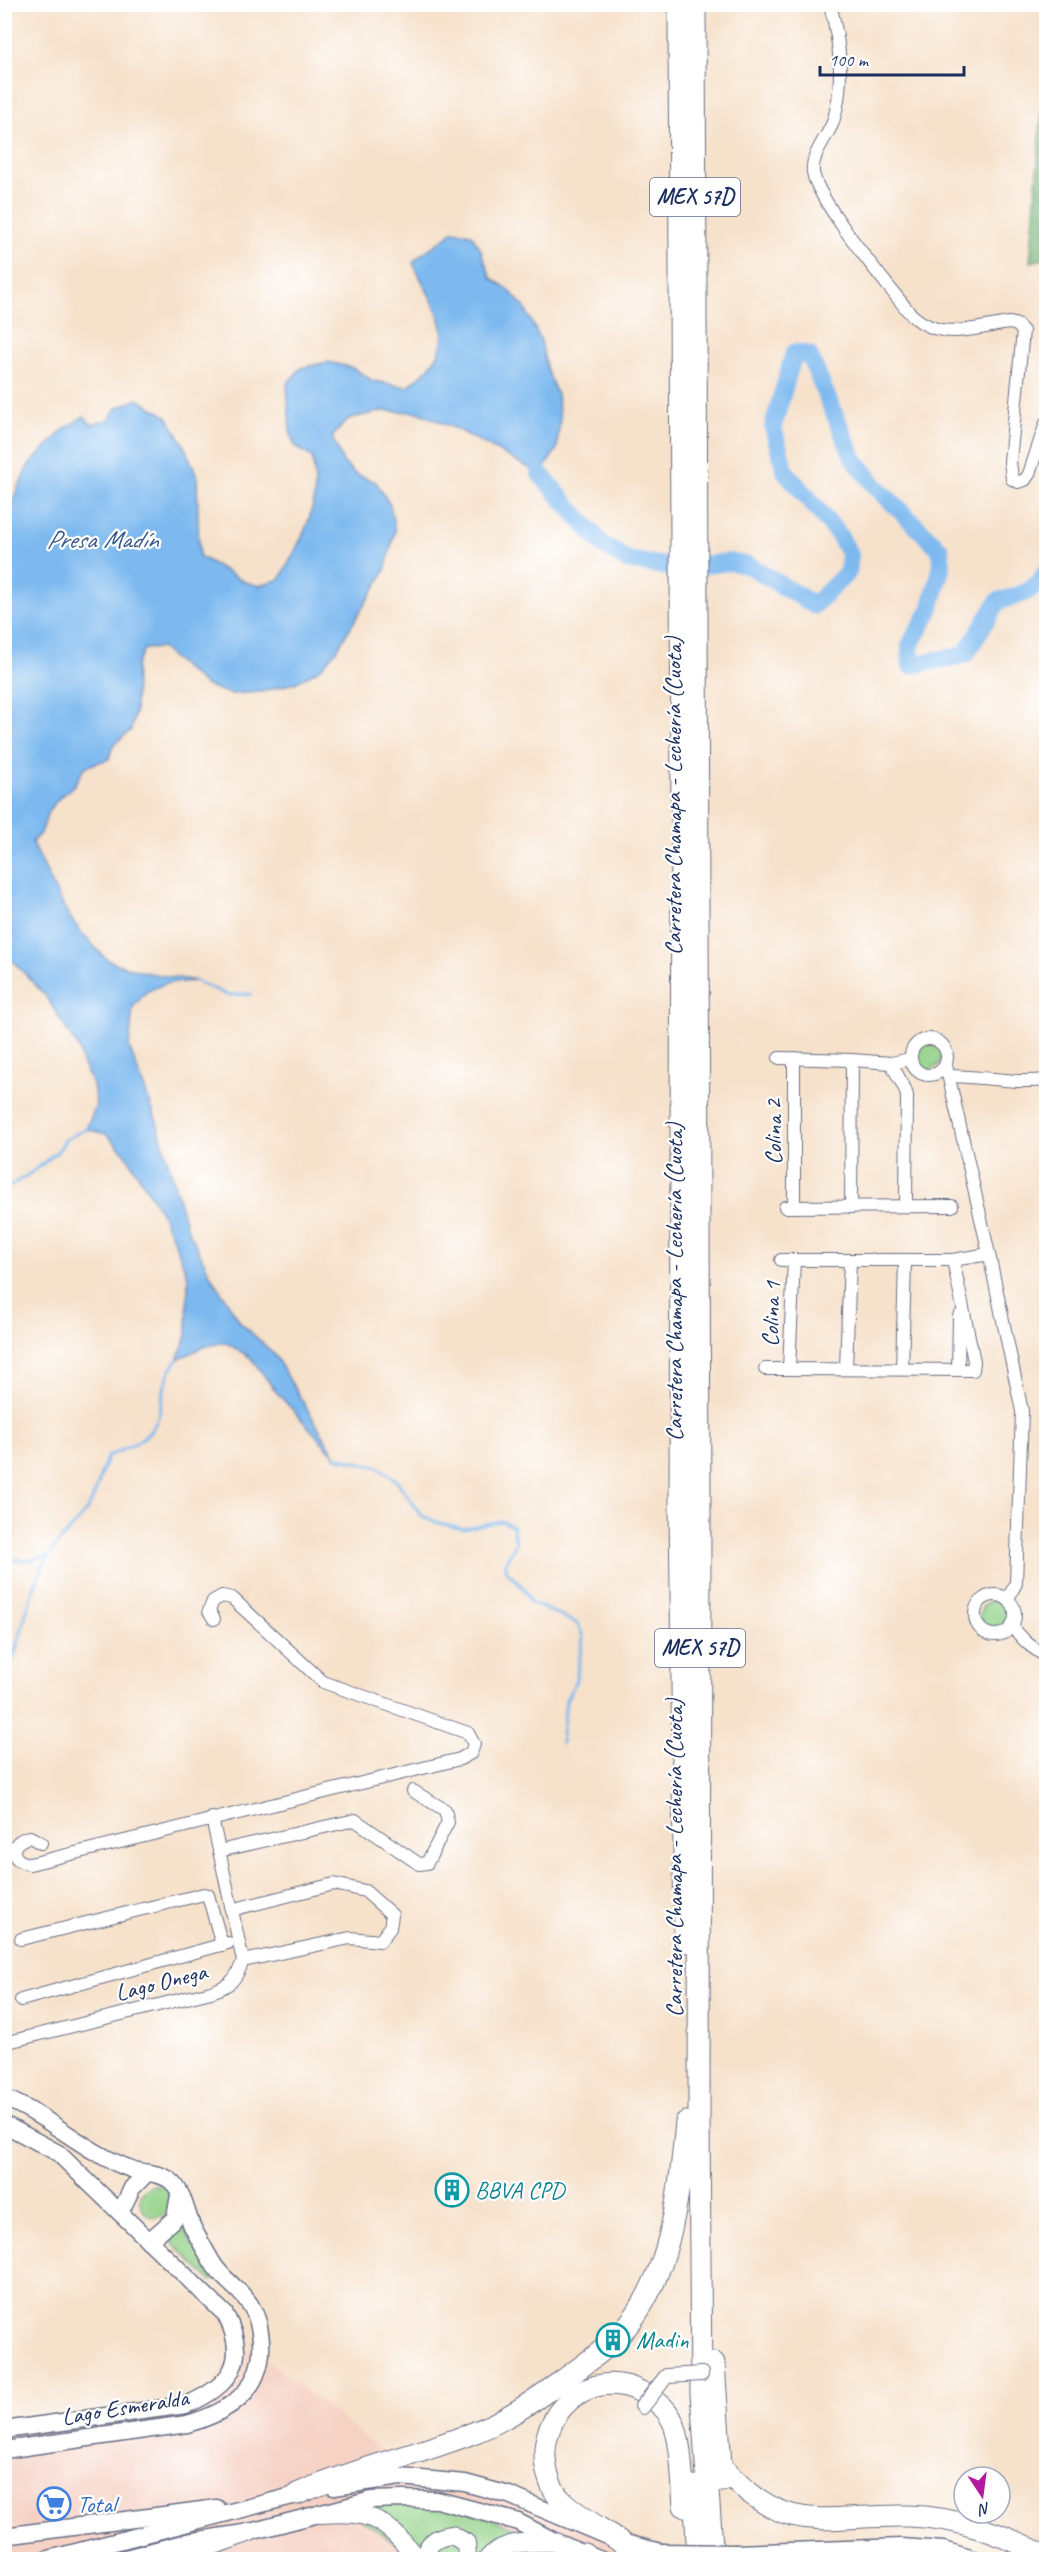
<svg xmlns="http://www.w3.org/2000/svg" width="1051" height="2564" viewBox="0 0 1051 2564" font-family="Caveat,sans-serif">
  <rect width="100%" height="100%" fill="#fff"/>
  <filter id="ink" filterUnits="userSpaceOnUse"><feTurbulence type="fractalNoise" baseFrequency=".0167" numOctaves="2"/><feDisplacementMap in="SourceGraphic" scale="12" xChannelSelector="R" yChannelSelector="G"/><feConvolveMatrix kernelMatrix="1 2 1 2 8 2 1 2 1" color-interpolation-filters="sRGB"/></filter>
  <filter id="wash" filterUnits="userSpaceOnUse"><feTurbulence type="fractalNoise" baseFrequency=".008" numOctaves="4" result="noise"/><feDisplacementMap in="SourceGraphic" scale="24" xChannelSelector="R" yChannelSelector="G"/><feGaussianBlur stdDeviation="1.35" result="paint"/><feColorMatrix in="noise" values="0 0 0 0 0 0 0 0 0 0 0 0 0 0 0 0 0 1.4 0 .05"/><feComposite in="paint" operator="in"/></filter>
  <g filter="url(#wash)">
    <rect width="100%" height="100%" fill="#f6e1ca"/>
    <!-- built -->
    <path fill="#f6d2c5" d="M237,2345L262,2356L416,2478L438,2479L648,2550L850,2548L977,2560H5V2430L207,2395Z"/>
    <!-- green -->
    <g fill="#92d086" stroke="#568072" stroke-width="1.5">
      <circle cx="927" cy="1055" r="15"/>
      <circle cx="995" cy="1615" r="15"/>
      <circle cx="156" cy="2201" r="16"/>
      <path d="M182,2222L193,2246L214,2278L211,2281L165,2235Z"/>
      <path d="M372,2500H437L556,2542L487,2559H418L352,2512Z"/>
    </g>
    <!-- forest -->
    <path fill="#75b273" stroke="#487068" stroke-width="1.5" d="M1046,59V259L1030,262Z"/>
    <!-- water -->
    <path fill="#7db9ef" stroke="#4c74a6" stroke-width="1.5" d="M453,231L471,234L480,248L491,278L508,289L524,307L541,341L546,367L557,395L560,418L557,449L540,474L459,430L418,412L382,411L348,419L332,437L343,462L355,474L376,482L390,505L395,531L385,571L336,651L321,668L297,682L261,692L230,694L205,685L161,648L144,649L136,666L135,713L131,730L113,745L109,759L85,767L74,785L60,797L48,811L42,831L32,842C51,878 62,916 93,945C98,950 103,958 110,961C137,973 167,976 196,981L166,983L146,992L133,1007L129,1047L157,1122L186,1225L211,1276L240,1322L274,1354L336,1457L278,1394L250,1357L225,1342L203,1347L177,1360L187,1336L188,1277L175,1243L162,1214L125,1153L106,1134L86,1129L96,1106L93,1085L82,1063L79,1049L45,995L5,953V517L28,466L63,430L84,416L92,425L110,419L115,409L138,399L167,416L182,441L197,476L199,556L245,582L259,586L280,579C302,539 323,505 312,457L295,446L290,431L287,384L301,368L328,362L353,368L373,381L407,387C467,342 439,318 413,263C425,249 440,244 453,231Z"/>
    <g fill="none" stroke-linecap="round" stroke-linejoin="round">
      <!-- stream -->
      <g stroke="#7db9ef" stroke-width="3">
        <path d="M196,981L227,995L251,994"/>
        <path d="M4,1190L35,1170L59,1150L65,1140L86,1129"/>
        <path d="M336,1457L378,1467L396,1480L422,1516L439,1523L463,1529L501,1521L513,1527L516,1543L506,1561V1570L526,1591L530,1602L578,1624L583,1637L579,1663L575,1683L566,1700L561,1743"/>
        <path d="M4,1560H30L47,1556"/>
        <path d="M4,1682C22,1642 26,1595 48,1557C58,1540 75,1527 86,1511C98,1494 99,1474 108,1456C127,1448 152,1438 158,1417C165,1394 162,1381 177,1360"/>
      </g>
      <!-- river -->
      <path stroke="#7db9ef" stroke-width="18" d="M540,474L603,545L627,560L676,568L730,562L750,566L814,605L848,572L850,555L839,535L785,471L773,427L794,353L809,355L853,457L875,486L940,549L942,565L930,610L910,645L911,665L965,655L998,601C1019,596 1035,592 1046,572"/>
    </g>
  </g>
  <g filter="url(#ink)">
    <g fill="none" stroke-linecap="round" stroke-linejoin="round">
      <!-- street casing -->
      <g stroke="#686d84" stroke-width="14">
        <g id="street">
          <path d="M830,4C840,43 845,83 833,122C827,138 811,154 813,172C817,201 887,284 908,311C938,343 971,328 1010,323L1017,325L1023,331L1010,461L1012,479L1018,482L1025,480L1029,474L1046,423"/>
          <circle cx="929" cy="1057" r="18"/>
          <path d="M779,1058L852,1060"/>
          <path d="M794,1058V1207"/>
          <path d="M891,1063L905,1089L907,1096L906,1206"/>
          <path d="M946,1065L989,1254L1022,1411L1016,1583L1008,1599"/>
          <path d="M948,1076C981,1076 1014,1084 1046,1080"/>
          <path d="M785,1207L952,1206"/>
          <path d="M851,1207L852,1060L891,1063L911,1059"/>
          <path d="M781,1260H794"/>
          <path d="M953,1260L974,1361L973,1370L789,1369L794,1260H953L989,1254"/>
          <path d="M846,1368L850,1261"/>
          <path d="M765,1369H789"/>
          <path d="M902,1369L905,1262"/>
          <path d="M958,1370L959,1316"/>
          <circle cx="995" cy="1615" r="20"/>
          <path d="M1012,1627L1027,1643L1046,1657"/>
          <path d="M41,1843L30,1837C9,1841 8,1861 30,1864L460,1759L471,1753L474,1744L468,1733L323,1682L232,1598L222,1596L213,1601L209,1611L214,1619"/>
          <path d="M219,1851L355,1820L419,1864L427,1863L448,1822L445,1810L413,1791"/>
          <path d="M231,1910L334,1884L365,1891L392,1915L390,1928L380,1941L350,1938L243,1961"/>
          <path d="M21,1939L204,1894L208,1895L222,1945"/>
          <path d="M21,2000L228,1943"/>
          <path d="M4,2043L211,1992C231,1985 235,1981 243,1961L212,1818"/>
        </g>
      </g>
      <!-- secondary casing -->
      <g stroke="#686d84" stroke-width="19">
        <g id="secondary">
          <path d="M4,2098C50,2116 85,2153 131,2169C144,2174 160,2172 171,2181C183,2191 186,2212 192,2226C198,2238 205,2250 212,2262C221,2279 241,2289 251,2306C258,2317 260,2328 261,2341C264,2389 230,2412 187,2424L4,2450"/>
          <path d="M4,2124L58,2153L225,2314C250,2360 231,2386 186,2405L4,2430"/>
          <path d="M120,2213L132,2188L146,2174"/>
          <path d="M149,2241L175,2218L179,2195"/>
          <path d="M334,2487L400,2477L465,2483L509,2495L621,2542L661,2552"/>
          <path d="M4,2536L217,2508"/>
          <path d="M735,2553L902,2547L943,2550L977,2560"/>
          <path d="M45,2560L308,2492"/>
          <path d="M118,2560L187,2542L250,2532L372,2500L402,2499L437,2500L490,2514L518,2522L556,2542L601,2560"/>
        </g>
      </g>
      <!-- primary casing -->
      <g stroke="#686d84" stroke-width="20">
        <g id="primary">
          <path d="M320,2514C373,2510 384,2519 418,2560"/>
          <path d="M173,2560L250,2532"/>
          <path d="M425,2560C425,2543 439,2536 452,2535L466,2543L467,2560"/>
          <path d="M487,2560C502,2539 534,2542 556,2542"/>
        </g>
      </g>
      <!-- highway casing -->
      <g stroke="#686d84" stroke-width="23">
        <g id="highway">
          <path d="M679,4L682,826L680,1506L685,1942"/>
          <path d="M695,4L700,1517L699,2121L701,2393L713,2560"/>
          <path d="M714,2363L722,2481"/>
          <path d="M723,2468C788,2539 824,2514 908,2516C956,2517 1005,2534 1046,2557"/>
          <path d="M694,2486L698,2560"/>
          <path d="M297,2494C354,2469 415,2456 473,2433C504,2421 532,2402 559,2383C577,2370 597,2356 613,2341C671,2288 679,2195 686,2122"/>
          <path d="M621,2542C602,2529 578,2516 561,2500C553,2492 550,2482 547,2472C533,2415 590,2363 643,2393C656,2401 665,2406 672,2420C682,2438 682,2484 684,2506"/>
          <path d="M585,2554L590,2560"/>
        </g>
      </g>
      <!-- street -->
      <use href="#street" stroke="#fff" stroke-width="12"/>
      <!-- secondary -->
      <use href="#secondary" stroke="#fff" stroke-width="16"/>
      <!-- primary -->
      <use href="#primary" stroke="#fff" stroke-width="18"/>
      <!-- highway -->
      <use href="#highway" stroke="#fff" stroke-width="21"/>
      <!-- street-bridge casing -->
      <g stroke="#686d84" stroke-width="14" stroke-linecap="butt">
        <path id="street-bridge" d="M702,2373V2375L667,2377L643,2408L641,2406L666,2375Z"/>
      </g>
      <!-- secondary-bridge casing -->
      <g stroke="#686d84" stroke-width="19" stroke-linecap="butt">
        <path id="secondary-bridge" d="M661,2552L735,2553"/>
      </g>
      <!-- street-bridge -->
      <use href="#street-bridge" stroke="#fff" stroke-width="12"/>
      <!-- secondary-bridge -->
      <use href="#secondary-bridge" stroke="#fff" stroke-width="16"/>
    </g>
  </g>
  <!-- icons -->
  <defs>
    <g id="building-ring" transform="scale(1.725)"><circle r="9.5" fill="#fff" stroke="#0f9aa8" stroke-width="1.5"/><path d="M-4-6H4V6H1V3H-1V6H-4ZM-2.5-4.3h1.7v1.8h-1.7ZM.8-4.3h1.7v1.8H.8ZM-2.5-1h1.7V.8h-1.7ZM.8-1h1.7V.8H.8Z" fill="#0f9aa8"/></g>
    <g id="supermarket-ring" transform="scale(1.725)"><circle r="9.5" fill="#fff" stroke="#3f7fe0" stroke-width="1.5"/><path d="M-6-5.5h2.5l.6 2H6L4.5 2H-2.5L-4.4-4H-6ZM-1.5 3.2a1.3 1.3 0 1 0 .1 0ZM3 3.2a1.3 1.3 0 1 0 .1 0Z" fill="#3f7fe0"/></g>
  </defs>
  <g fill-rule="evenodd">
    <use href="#building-ring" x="452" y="2190"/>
    <use href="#building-ring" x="613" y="2340"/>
    <use href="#supermarket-ring" x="54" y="2504"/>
  </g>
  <g text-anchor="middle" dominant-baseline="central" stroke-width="4.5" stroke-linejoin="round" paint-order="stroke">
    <!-- shield labels -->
    <g fill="#fff" stroke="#5f6d8e" stroke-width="1.5">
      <rect x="650" y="178" width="90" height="38" rx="4.5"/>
      <rect x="655" y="1629" width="90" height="38" rx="4.5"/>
    </g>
    <g font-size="22" font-weight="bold" fill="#1b2f5e">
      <text x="695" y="197">MEX 57D</text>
      <text x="700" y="1648">MEX 57D</text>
    </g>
    <!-- street labels -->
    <g font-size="24" fill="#1b2f5e" stroke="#fff">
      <text transform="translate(673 796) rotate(-90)">Carretera Chamapa - Lechería (Cuota)</text>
      <text transform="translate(773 1132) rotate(-90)">Colina 2</text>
      <text transform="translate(674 1282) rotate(-90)">Carretera Chamapa - Lechería (Cuota)</text>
      <text transform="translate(771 1314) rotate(-88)">Colina 1</text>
      <text transform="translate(674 1858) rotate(-90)">Carretera Chamapa - Lechería (Cuota)</text>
      <text transform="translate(161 1982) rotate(-14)">Lago Onega</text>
      <text transform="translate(125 2407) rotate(-9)">Lago Esmeralda</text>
    </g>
    <!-- culture labels -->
    <g font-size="24" fill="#0d838f" stroke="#fff" text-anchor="start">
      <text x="475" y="2190">BBVA CPD</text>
      <text x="636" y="2340">Madin</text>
    </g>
    <!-- shop labels -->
    <g font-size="24" fill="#366cbe" stroke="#fff" text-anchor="start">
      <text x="77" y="2504">Total</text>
    </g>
    <!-- water labels -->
    <g font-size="26" font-style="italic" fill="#38588a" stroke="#fff">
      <text x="102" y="539">Presa Madín</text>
    </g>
  </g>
  <!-- margin -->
  <rect width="1051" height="2564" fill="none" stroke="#fff" stroke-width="24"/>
  <!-- north arrow -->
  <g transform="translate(982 2495) rotate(167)"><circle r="28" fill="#ffffff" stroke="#a4acbf" stroke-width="1.5"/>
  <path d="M0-4.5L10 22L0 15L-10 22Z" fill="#b5179e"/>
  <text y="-9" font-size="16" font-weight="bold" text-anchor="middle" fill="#1b2f5e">N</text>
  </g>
  <!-- scale -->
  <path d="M820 66v9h144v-9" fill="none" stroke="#1b2f5e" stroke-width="3"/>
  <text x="829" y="66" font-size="18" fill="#1b2f5e" stroke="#ffffff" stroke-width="4.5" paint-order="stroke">100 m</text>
</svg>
